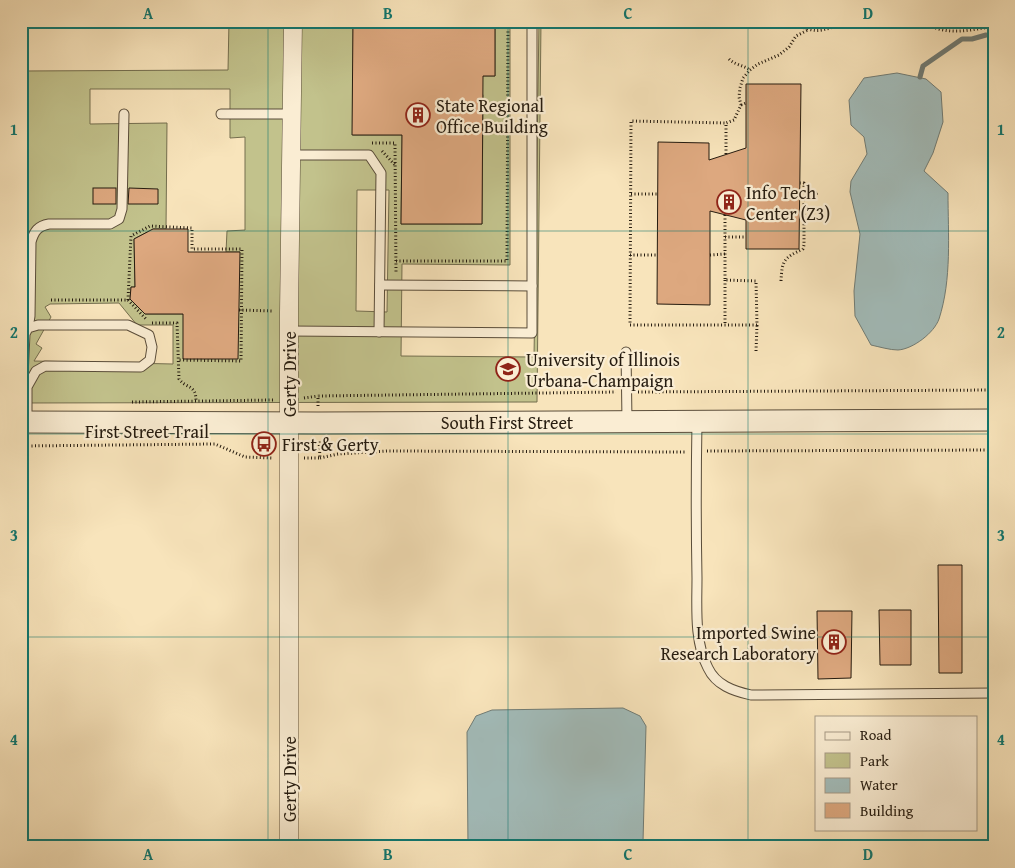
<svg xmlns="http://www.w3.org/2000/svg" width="1015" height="868" viewBox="0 0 1015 868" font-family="'Gentium Book Plus',serif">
  <rect width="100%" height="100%" fill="#f8e4bb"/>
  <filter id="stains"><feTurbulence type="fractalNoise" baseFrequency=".004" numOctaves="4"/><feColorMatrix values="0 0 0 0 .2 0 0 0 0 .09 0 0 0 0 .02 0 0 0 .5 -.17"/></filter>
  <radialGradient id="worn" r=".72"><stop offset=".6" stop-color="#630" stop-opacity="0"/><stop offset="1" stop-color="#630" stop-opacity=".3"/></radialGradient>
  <!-- green -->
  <path fill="#c2c28c" stroke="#746e4e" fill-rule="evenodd" d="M229,21H353V135H402L401,224H482L483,95L469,76H495V21H510V265L402,264L401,356L534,357L539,21H541L537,402L21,403V71L228,70ZM90,89H230V138L245,137V230L227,231L226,252H240L183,314H145L130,299L131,287H135L134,239L153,229H166L167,123L90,124ZM357,190H389L387,312L356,311ZM119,303L137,325H173V364L34,361L42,348L36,344L51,317L45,307L50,304Z"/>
  <!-- water -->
  <g fill="#a2bcba" stroke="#707c76">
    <path d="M897,73L926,79L941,92L943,122L933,153L924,171L948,193C948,234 952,279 939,319C934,333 913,349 898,350C890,350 880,347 871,345L855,316L854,291L860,234L850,192L851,181L867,154L864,137L851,125L849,100L864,78Z"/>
    <path d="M623,708L640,716L646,726L643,842L641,847H468L467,732L476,716L492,710Z"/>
  </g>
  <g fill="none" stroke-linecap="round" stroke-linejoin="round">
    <!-- stream -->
    <path stroke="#707c76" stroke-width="5" d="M920,77L923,66L962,39H972L986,35"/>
  </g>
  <!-- building -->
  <g fill="#dda87f" stroke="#251b0f">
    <path d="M353,21H495V76H483L482,224H401L402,135H352Z"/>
    <path d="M746,84H801L799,249H746V220L710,211V305L657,304L658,142L709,143V160L746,148Z"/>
    <rect x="93" y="188" width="23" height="16"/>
    <path d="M129,188L158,189V204H128Z"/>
    <path d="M153,229H188V252H240L238,359H183V314H145L130,299L131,287H135L134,239Z"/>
    <path d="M938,565H962V673H939Z"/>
    <path d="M879,610H911V665H880Z"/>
    <path d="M817,611H852L851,678L818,679Z"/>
  </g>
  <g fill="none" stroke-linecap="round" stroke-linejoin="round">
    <!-- service casing -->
    <g stroke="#5a4d3a" stroke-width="11">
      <g id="service">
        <path d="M221,114H292"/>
        <path d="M291,155H369L381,173L379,332"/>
        <path d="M380,285L532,286"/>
        <path d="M28,328L30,316L31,242C34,231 38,226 49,224H110L119,219L122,209L124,114"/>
        <path d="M289,331L532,333V21"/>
        <path d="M626,352L627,421"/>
        <path d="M27,387L36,371L45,366L141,367L150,360L152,347L149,335L128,325H38L28,328L25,334L23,377L27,387V421"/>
        <path d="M697,422C696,474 696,526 697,578C697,606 694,642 708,668C716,685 733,691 751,695L994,693"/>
      </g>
    </g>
    <!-- minor casing -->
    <g stroke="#5a4d3a" stroke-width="19">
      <path id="minor" d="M289,847V312L293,21"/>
    </g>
    <!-- tertiary casing -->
    <g stroke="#5a4d3a" stroke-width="23">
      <path id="tertiary" d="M21,422L318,423L994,420"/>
    </g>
    <!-- path -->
    <g stroke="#251b0f" stroke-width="3" stroke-dasharray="1 2.5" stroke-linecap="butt">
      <path d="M797,21V24C811,32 819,32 833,27L931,26C950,35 970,30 990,27L993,21"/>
      <path d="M986,22L994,30"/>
      <path d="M729,59C735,65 743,65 750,70"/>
      <path d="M741,105L746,103"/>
      <path d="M372,143H395L396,273"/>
      <path d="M382,151L395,165"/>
      <path d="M726,154V123L734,120L741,105L739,97L740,88L743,78L750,70L758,64L779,55L789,47L796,36L808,30"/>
      <path d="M631,194H657"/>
      <path d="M804,200L819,192"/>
      <path d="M725,215V280L756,281L757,325H630L631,121L726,123"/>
      <path d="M725,237H746"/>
      <path d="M630,255H657"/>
      <path d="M710,255L725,254"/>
      <path d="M396,261H507L508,21"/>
      <path d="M725,280V325"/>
      <path d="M781,281C782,260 784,258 803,249L804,245V183H800"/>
      <path d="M51,300H128L147,320"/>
      <path d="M128,300L131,236L150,226L192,228V249H242L241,361L178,360"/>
      <path d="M239,310L273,311"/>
      <path d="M152,323H177L179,379C186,389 196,384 196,401"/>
      <path d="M756,351L757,325"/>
      <path d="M638,392L994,390"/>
      <path d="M304,398L318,396"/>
      <path d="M132,402L273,400"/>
      <path d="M318,406V396L616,392"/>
      <path d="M21,446L215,444L245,457L273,458"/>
      <path d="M707,451L994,450"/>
      <path d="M304,458H320L319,440"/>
      <path d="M320,458L338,454L387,451L686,452"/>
    </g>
    <!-- service -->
    <use href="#service" stroke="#faedd3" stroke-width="9"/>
    <!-- minor -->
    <use href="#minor" stroke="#faedd3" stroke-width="18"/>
    <!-- tertiary -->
    <use href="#tertiary" stroke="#faedd3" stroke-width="21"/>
  </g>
  <!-- grid -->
  <path fill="none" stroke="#0f766e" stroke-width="1" stroke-opacity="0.55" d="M268,21V847M508,21V847M748,21V847M21,231H994M21,434H994M21,637H994"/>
  <!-- icons -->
  <defs>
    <g id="building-ring" transform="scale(1.25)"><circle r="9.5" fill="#faedd3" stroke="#8f2418" stroke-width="1.5"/><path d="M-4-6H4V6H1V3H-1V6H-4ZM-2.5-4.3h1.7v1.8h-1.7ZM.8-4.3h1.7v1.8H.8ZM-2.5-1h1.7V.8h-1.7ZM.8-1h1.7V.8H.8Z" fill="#8f2418"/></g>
    <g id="university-ring" transform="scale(1.25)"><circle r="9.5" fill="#faedd3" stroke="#8f2418" stroke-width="1.5"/><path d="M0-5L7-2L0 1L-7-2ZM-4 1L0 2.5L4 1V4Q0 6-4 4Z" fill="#8f2418"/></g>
    <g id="bus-ring" transform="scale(1.25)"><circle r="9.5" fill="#faedd3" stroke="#8f2418" stroke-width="1.5"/><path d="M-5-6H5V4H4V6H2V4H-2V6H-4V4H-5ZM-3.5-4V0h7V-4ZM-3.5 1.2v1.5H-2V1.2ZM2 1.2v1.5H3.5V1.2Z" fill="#8f2418"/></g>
  </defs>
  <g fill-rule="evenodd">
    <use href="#building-ring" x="418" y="115"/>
    <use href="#building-ring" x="729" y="202"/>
    <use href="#university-ring" x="508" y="369"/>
    <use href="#bus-ring" x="264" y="444"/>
    <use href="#building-ring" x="834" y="642"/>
  </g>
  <g text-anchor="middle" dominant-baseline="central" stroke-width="4.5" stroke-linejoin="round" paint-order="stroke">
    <!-- poi labels -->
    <g font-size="18" fill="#251b0f" stroke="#faedd3" text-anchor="start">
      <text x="436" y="105">State Regional<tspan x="436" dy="21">Office Building</tspan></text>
      <text x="746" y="192">Info Tech<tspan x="746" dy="21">Center (Z3)</tspan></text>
      <text x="526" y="359">University of Illinois<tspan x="526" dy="21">Urbana-Champaign</tspan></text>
      <text x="282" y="444">First &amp; Gerty</text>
      <text x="816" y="632" text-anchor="end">Imported Swine<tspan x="816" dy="21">Research Laboratory</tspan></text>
    </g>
    <!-- street labels -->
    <g font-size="18" fill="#251b0f" stroke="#faedd3">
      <text transform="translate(289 374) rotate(-90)">Gerty Drive</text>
      <text x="507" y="422">South First Street</text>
      <text x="147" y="431">First Street Trail</text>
      <text transform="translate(289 779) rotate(-90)">Gerty Drive</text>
    </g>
  </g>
  <!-- margin -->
  <rect width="1015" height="868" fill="none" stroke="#f8e4bb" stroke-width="55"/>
  <!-- legend -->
  <rect x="815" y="716" width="162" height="115" fill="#faedd3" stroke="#a59985"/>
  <rect x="825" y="732" width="25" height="8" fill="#faedd3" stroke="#a59985"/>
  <text x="860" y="740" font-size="15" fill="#251b0f">Road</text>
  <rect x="825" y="753" width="25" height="15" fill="#c2c28c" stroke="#a59985"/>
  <text x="860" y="766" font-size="15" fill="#251b0f">Park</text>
  <rect x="825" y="778" width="25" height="15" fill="#a2bcba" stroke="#a59985"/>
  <text x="860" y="790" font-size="15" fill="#251b0f">Water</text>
  <rect x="825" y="803" width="25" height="15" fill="#dda87f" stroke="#a59985"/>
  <text x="860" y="816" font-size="15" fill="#251b0f">Building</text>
  <rect x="28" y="28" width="960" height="812" fill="none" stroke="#0f766e" stroke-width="2"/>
  <g font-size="16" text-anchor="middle" font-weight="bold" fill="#0f766e">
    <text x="148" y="19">A</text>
    <text x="388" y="19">B</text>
    <text x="628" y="19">C</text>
    <text x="868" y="19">D</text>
    <text x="14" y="135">1</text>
    <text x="1001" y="135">1</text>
    <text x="14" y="338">2</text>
    <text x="1001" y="338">2</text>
    <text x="14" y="541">3</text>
    <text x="1001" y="541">3</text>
    <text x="14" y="745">4</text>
    <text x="1001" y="745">4</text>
    <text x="148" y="860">A</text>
    <text x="388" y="860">B</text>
    <text x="628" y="860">C</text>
    <text x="868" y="860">D</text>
  </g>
  <rect width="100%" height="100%" filter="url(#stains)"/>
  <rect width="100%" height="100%" fill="url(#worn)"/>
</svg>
